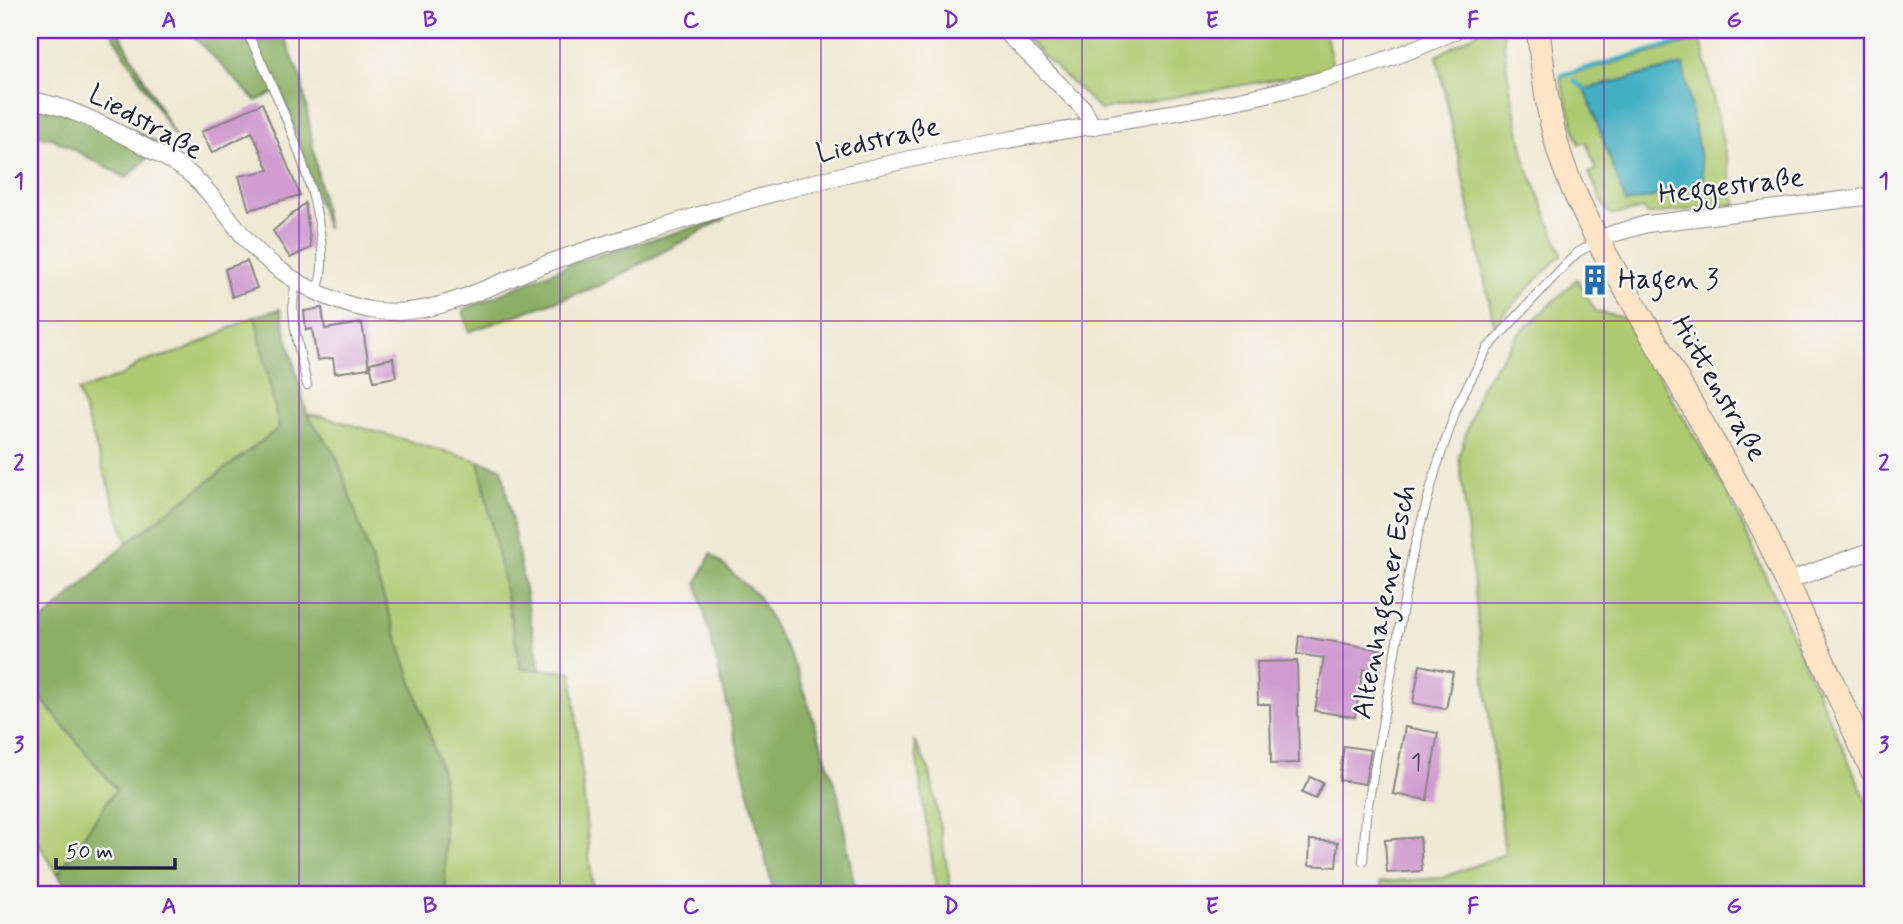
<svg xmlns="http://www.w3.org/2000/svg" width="1903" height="924" viewBox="0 0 1903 924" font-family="Mynerve,sans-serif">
  <rect width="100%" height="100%" fill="#f6f6f2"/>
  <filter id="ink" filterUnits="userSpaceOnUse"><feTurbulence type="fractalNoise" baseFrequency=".0143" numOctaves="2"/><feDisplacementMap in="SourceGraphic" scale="14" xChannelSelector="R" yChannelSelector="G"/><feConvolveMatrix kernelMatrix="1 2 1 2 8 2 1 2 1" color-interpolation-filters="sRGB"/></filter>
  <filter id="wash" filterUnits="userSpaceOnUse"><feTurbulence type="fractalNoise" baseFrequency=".00686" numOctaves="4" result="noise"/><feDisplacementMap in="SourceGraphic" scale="28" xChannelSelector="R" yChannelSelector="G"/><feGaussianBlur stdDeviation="1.57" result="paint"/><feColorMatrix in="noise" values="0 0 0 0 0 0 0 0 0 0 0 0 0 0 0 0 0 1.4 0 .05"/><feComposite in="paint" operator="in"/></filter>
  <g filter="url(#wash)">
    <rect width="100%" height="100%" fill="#efe8d2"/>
    <!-- green -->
    <g fill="#adca71" stroke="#687656" stroke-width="2">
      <path d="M1017,30H1325L1333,69L1100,110Z"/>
      <path d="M1481,30H1503L1507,72L1526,163L1562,254L1494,324L1437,56Z"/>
      <path d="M1701,40L1736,204L1646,215L1645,209L1611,215L1605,209L1589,173L1596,169L1586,142L1579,145L1560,77Z"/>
      <path d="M1577,279L1596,312L1625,318L1729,495L1873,815V894H1383L1380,882L1442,878L1505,854L1459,456L1481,386L1519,334Z"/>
      <path d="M255,316L280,428L127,543L78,391L123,375L140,363L186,350Z"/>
      <path d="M307,414L321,416L479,461L521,668L572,672L593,894H446L442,772Z"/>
      <path d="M30,685L116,789L58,874L30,831Z"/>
      <path d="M914,740L930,772L952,894H937Z"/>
    </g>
    <!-- forest -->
    <g fill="#8aae63" stroke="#56684f" stroke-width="2">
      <path d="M110,30H118L175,137Z"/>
      <path d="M187,30H281L302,81L327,229L281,89L256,101Z"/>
      <path d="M30,95C76,101 119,123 161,144L127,178L52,138L30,136Z"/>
      <path d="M726,218L601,285L469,332L463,310L575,262Z"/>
      <path d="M280,309L307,414L337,457L442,772L446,894H72L58,874L116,789L30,685V633L127,543L279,428L255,316Z"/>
      <path d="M479,461L502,468L540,670L521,669Z"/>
      <path d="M711,554L759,597L797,670L838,795L856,894H774L697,583Z"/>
    </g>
    <!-- water -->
    <path fill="#43afc2" stroke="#32687e" stroke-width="2" d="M1683,65L1705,185L1626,203L1585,89Z"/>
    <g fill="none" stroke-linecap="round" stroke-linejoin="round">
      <!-- stream -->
      <g stroke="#43afc2" stroke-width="4.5">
        <path d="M1562,75L1725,30"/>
        <path d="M1574,81L1585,89"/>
      </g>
    </g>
    <g id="blocks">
      <!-- building -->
      <g fill="#d09cd0">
        <path d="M262,103L300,195L249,210L239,176L269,170L252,132L212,153L201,132Z"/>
        <path d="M305,203L311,248L290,258L273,231Z"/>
        <path d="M247,261L257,288L232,297L225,269Z"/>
        <path d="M322,308L325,329L362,323L369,368L335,373L333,358L317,360L312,329L306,330L304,311Z"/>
        <path d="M393,358L396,377L374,381L370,363Z"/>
        <path d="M1299,636L1383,650L1379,671L1363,669L1355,717L1315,711L1324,658L1297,654Z"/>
        <path d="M1297,661L1299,763L1271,764L1270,704H1258L1257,662Z"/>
        <path d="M1420,665L1453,672L1446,709L1413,703Z"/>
        <path d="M1405,727L1438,733L1427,800L1393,794Z"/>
        <path d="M1344,746L1371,750L1365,784L1339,780Z"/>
        <path d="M1310,777L1323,783L1315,799L1302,793Z"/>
        <path d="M1420,837L1422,871L1387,873L1385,840Z"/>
        <path d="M1310,840L1338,842L1336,867L1309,865Z"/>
      </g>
    </g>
  </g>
  <g filter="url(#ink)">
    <use href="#blocks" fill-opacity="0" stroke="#888586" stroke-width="2"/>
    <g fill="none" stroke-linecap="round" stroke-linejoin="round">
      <!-- service casing -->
      <g stroke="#888586" stroke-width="10">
        <g id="service">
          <path d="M246,30C275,89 341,228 317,291"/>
          <path d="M297,281C286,310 301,355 307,385"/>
          <path d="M1363,861L1366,816L1412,556L1436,469L1458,404L1487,349L1561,269L1577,253L1596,242"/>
        </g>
      </g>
      <!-- minor casing -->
      <g stroke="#888586" stroke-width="18">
        <g id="minor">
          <path d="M1004,30L1083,108L1093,127"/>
          <path d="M30,100C71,106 107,127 144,146C159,155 176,162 190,174C211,192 227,216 245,238C276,274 324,301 370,310C434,321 497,281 554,261C596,246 638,234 680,221C785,188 893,160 1002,141C1156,114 1314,99 1457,30"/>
          <path d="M1598,241L1612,234L1647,224L1873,196"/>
          <path d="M1788,581L1873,550"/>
        </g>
      </g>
      <!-- secondary casing -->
      <g stroke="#888586" stroke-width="25">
        <path id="secondary" d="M1538,30C1543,67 1546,105 1556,141C1565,176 1582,209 1598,241L1764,531L1873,772"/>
      </g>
      <!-- service -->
      <use href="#service" stroke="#fff" stroke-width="8"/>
      <!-- minor -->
      <use href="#minor" stroke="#fff" stroke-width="16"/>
      <!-- secondary -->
      <use href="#secondary" stroke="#ffe4c6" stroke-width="23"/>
    </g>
  </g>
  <!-- grid -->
  <path fill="none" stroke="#7b2cbf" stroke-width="2" stroke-opacity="0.55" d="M299,30V894M560,30V894M821,30V894M1082,30V894M1343,30V894M1604,30V894M30,321H1873M30,603H1873"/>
  <!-- icons -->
  <defs>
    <g id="building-bare" transform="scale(2.415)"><path d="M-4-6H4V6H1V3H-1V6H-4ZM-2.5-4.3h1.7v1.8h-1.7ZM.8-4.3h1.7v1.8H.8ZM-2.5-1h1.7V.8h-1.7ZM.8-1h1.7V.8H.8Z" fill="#1f6fb2" stroke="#f6f6f2" stroke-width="2.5" paint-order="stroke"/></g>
  </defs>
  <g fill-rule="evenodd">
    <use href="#building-bare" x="1595" y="280"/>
  </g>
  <g text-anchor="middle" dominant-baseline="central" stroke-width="5" stroke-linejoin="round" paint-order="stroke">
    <!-- number labels -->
    <g font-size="24" fill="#4e4060">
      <text x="1416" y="763">1</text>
    </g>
    <!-- street labels -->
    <g font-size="28" fill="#22223b" stroke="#f6f6f2">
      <text transform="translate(145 123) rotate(29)">Liedstraße</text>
      <text transform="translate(878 141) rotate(-13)">Liedstraße</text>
      <text transform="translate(1731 187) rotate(-7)">Heggestraße</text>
      <text transform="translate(1718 389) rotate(60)">Hüttenstraße</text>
      <text transform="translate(1385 602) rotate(-79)">Altenhagener Esch</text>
    </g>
    <!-- poi labels -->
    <g font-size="28" fill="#22223b" stroke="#f6f6f2" text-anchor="start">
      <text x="1618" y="280">Hagen 3</text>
    </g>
  </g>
  <!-- margin -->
  <rect width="1903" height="924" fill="none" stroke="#f6f6f2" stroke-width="77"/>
  <!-- scale -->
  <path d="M56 858v10h119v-10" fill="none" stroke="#22223b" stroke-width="3.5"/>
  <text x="66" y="858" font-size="21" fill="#22223b" stroke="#f6f6f2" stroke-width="5" paint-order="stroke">50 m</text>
  <rect x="38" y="38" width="1826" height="848" fill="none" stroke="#7b2cbf" stroke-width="2.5"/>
  <g font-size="23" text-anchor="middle" font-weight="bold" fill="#7b2cbf">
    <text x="169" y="27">A</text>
    <text x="430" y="27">B</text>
    <text x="691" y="27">C</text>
    <text x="951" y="27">D</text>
    <text x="1212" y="27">E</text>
    <text x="1473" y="27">F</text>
    <text x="1734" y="27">G</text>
    <text x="19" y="188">1</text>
    <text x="1884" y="188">1</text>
    <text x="19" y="470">2</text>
    <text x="1884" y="470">2</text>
    <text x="19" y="752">3</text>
    <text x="1884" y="752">3</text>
    <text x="169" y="913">A</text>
    <text x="430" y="913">B</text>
    <text x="691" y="913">C</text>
    <text x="951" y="913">D</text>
    <text x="1212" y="913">E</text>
    <text x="1473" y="913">F</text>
    <text x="1734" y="913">G</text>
  </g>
</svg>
